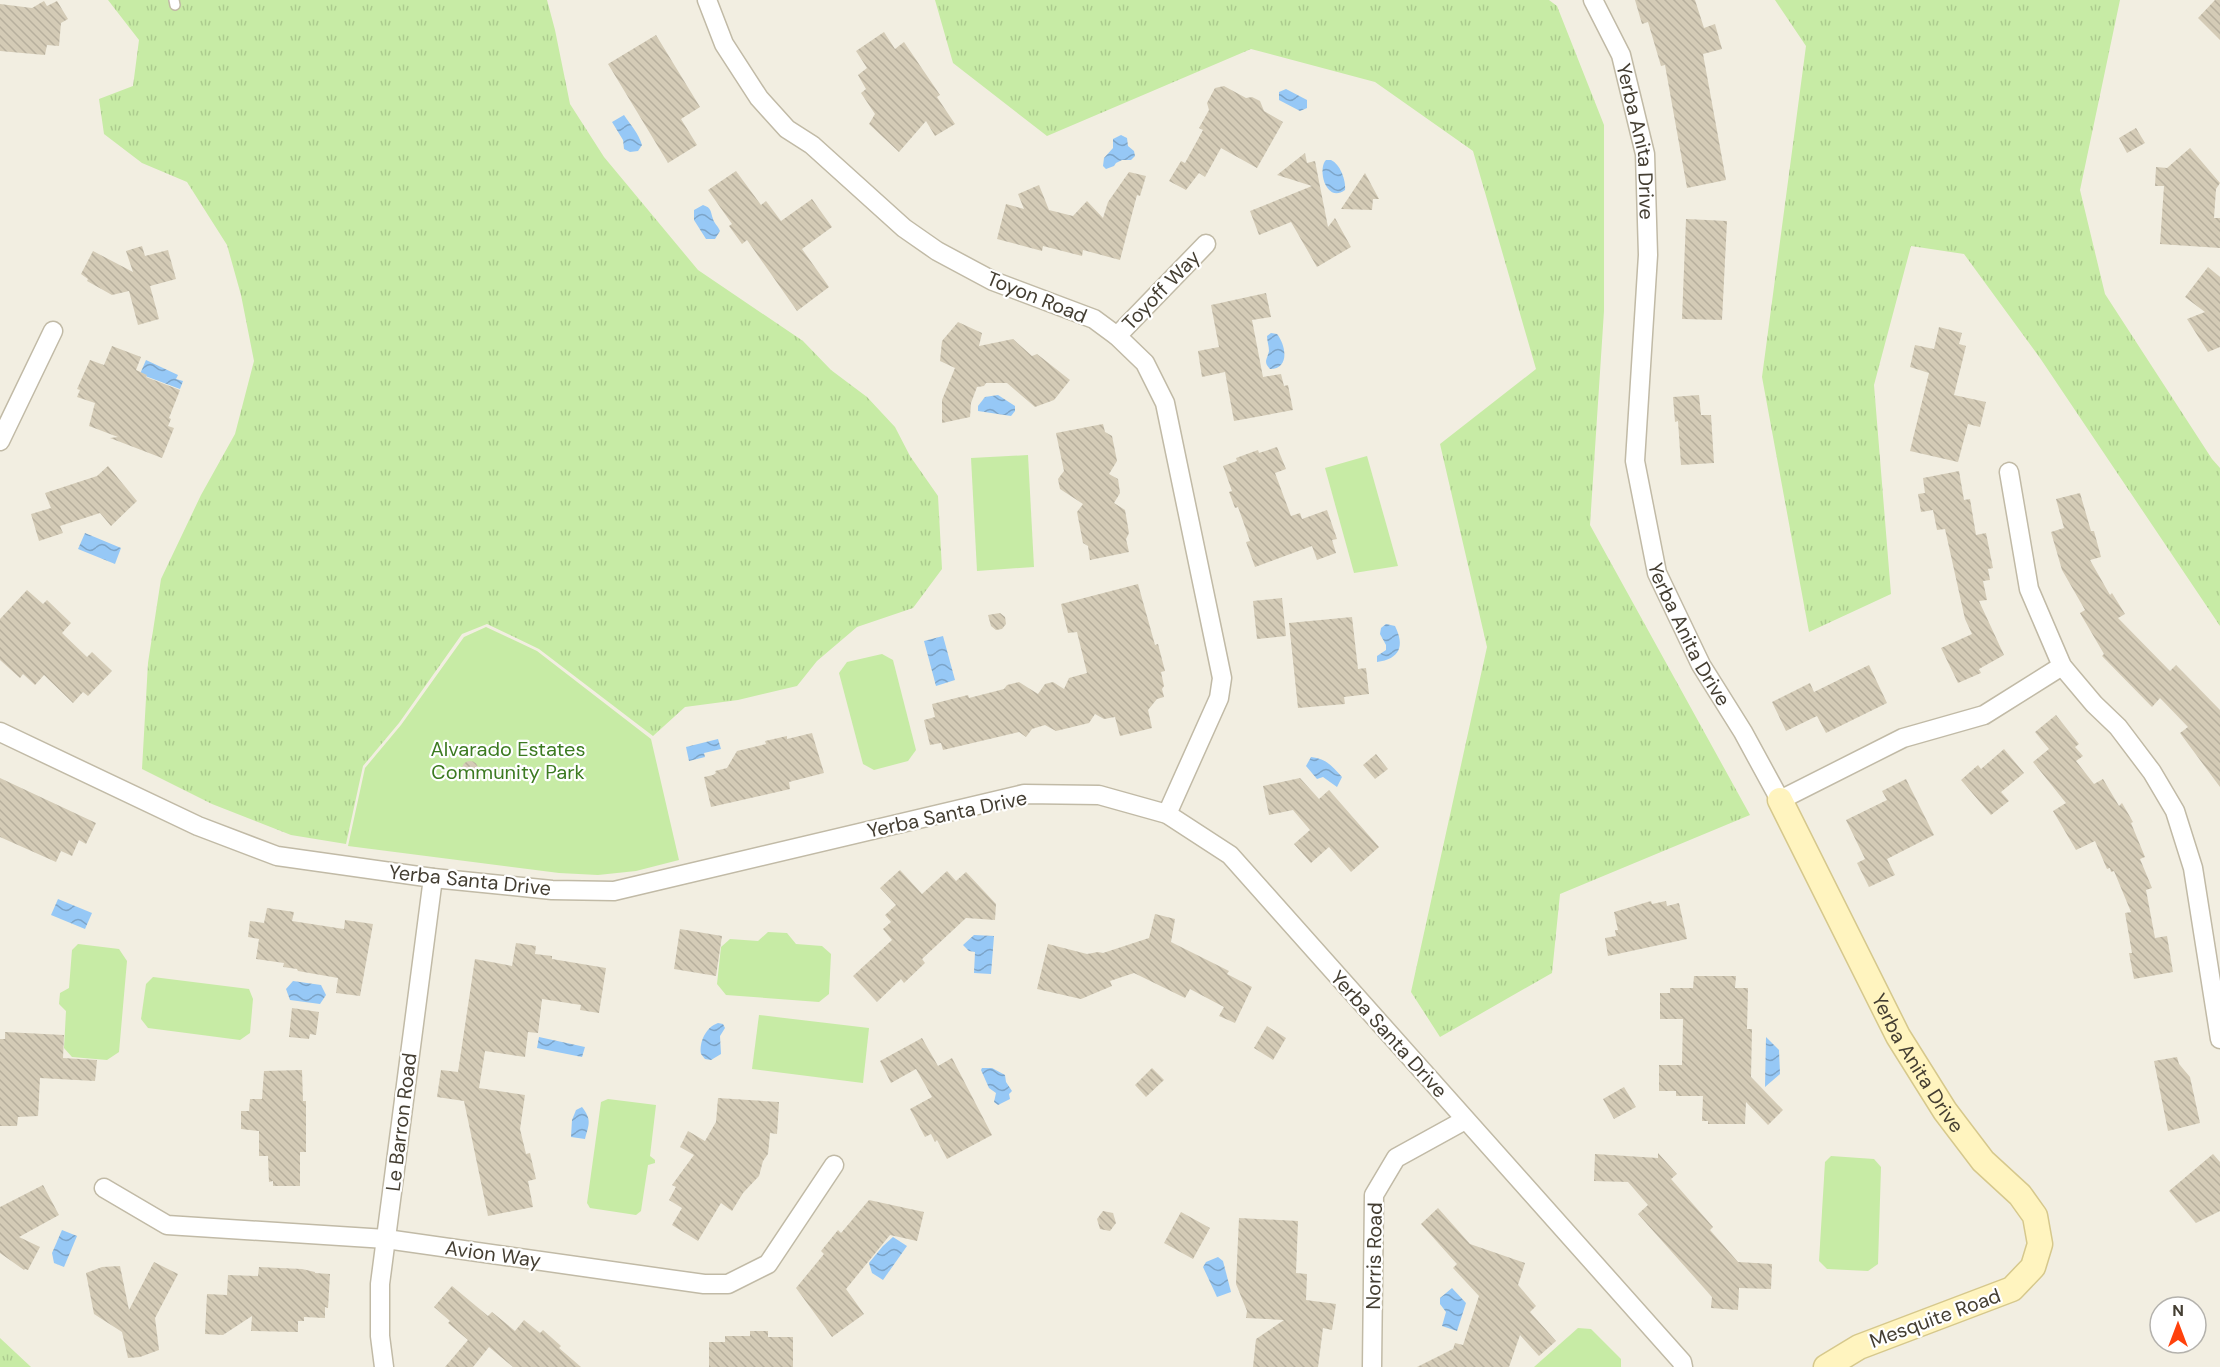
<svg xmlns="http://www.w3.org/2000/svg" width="2220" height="1367" viewBox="0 0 2220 1367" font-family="'DM Sans',sans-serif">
  <defs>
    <pattern id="grass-tufts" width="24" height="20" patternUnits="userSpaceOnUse" patternTransform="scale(1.5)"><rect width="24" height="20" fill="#c7eba5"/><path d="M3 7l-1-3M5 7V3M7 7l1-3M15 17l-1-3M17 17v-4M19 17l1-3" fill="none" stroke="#accb8e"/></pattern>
    <pattern id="water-waves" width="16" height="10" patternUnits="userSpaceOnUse" patternTransform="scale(1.5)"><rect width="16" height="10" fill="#96c8f6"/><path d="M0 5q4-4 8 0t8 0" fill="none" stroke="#7ca4c8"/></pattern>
    <pattern id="building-back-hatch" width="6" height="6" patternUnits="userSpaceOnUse" patternTransform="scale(1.5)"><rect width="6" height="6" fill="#d4cbb6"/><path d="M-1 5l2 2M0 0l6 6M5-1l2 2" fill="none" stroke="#b7af9d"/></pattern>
  </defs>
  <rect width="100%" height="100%" fill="#f2eee1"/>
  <!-- grass -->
  <g fill="url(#grass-tufts)">
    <path d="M108,0H547L555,30L570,104L604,157L698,270L803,341L831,370L867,397L895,427L910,456L938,496L942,569L913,608L857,627L817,661L797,686L738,700L685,707L653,736L539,649L487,624L462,634L399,723L363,766L346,844L291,835L212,804L142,769L148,663L161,579L201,495L235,434L254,361L241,295L227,245L187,182L142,163L104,134L99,99L133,86L139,40Z"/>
    <path d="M935,0H1549L1557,6L1604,125V311L1590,525L1750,815L1560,894L1552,973L1440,1037L1411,992L1487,647L1440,444L1536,369L1473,151L1375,82L1251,49L1047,136L953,63Z"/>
    <path d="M1775,0H2120L2080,190L2105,294L2212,459L2220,468V626L2040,358L1964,254L1911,246L1874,385L1891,594L1809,632L1762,377L1806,46Z"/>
    <path d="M0,1338L31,1367H0Z"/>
  </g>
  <!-- green -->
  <g fill="#c7eba5">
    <path d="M1028,455L1034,567L977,571L971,458Z"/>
    <path d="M1367,456L1398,566L1354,573L1325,468Z"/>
    <path d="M486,627L537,651L651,739L679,860L636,871L598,875L559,873L348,846L365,768L401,725L464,637Z"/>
    <path d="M882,654L893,660L916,750L908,761L874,770L863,764L839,673L847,662Z"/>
    <path d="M768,932L787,933L796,944L822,946L831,954L829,994L819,1002L726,995L717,984L721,947L730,939L758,941Z"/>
    <path d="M78,944L119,949L127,961L119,1052L107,1060L72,1057L64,1048L66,1011L59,1004L60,993L69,988L72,950Z"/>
    <path d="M153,977L249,989L253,999L250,1033L240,1040L148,1028L141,1019L146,984Z"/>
    <path d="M759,1015L869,1028L863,1083L752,1069Z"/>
    <path d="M608,1099L656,1105L650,1156L655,1160V1163L648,1165L641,1211L636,1215L590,1208L587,1203L601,1102Z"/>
    <path d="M1831,1156L1874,1159L1881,1167L1878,1264L1868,1271L1827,1269L1819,1261L1825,1162Z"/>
    <path d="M1578,1328L1591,1329L1621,1359V1367H1534Z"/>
  </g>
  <!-- water -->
  <g fill="url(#water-waves)">
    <path d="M1286,89L1307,100V108L1300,111L1279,100V92Z"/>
    <path d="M624,115C630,124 639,134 642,145L638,151L630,152L624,149L623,140L612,122Z"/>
    <path d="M1121,135L1127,138L1128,146L1134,151L1135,156L1131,160H1122L1116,163L1114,166L1106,169L1103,166L1104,158L1113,148V139Z"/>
    <path d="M1331,160C1340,164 1346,180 1345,190C1326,204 1317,169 1326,160Z"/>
    <path d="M703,205C712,208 710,211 713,219C714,223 718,226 720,231L715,239H706L694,220V210Z"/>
    <path d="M1271,333L1277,334C1286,345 1290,369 1270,369C1263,362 1267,360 1269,351C1269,346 1267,341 1267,336Z"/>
    <path d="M146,360L178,375L176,379L183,381L180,389L140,374Z"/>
    <path d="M998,395L1015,406V411L1011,416L978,411V406L985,397Z"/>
    <path d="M85,533L121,548L115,564L78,549Z"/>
    <path d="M1386,624L1395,626C1405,646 1400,659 1377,662V656L1386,650V645L1380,634L1381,628Z"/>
    <path d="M943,636L955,680L936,686L924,641Z"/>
    <path d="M718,739L721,749L704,753L705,757L689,761L686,747Z"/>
    <path d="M1311,757C1327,759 1332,766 1342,777L1337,787L1323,777L1317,779L1306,766Z"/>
    <path d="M58,899L92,913L85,929L51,915Z"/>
    <path d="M974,935L994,936L991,974L974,973L975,952L969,951L963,945Z"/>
    <path d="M293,981L321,985L326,995L320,1004L290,1000L286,989Z"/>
    <path d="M718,1023L723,1024L725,1028L720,1036L721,1054L711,1060L705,1059L701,1054C699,1042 706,1027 718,1023Z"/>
    <path d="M539,1037L585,1047L582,1057L537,1048Z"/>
    <path d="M1766,1037L1779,1050L1780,1074L1765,1087Z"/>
    <path d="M982,1068H992L1005,1075L1006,1082L1012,1091L1009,1094L1010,1099L998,1105L994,1102L996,1093L989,1088L981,1070Z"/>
    <path d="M582,1107C592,1120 589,1124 585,1139L571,1137L572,1120L576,1110Z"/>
    <path d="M62,1230L77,1236L64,1267L54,1263L52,1253Z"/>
    <path d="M893,1237L907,1246L883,1280L872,1273L869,1263L883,1246Z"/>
    <path d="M1218,1257L1223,1261L1231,1292L1217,1297L1203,1267L1206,1262Z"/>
    <path d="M1452,1288L1466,1303L1457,1331L1442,1326L1446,1312L1440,1304V1298Z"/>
  </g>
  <!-- building -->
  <g fill="url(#building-back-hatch)">
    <path d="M1635,0H1695L1704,28L1715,24L1722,49L1703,54L1726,180L1687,188L1665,65L1661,66L1648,22L1642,24Z"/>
    <path d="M2215,0H2220V40L2198,18Z"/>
    <path d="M44,1L47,6L57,1L68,19L61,23L59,46L47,45L45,55L0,51V4L32,8Z"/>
    <path d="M884,32L895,49L904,42L940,95L937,97L955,124L935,136L926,121L899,152L869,124L875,114L861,93L866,89L858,75L867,68L856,51Z"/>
    <path d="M656,35L700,107L681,119L697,145L668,163L608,64Z"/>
    <path d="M1224,86L1246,98L1252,97L1260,101L1264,111L1283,122L1257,168L1221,148L1205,177L1199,173L1186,190L1169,181L1181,161L1185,163L1203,130L1199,128L1209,110L1207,103L1215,88Z"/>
    <path d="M2136,128L2145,143L2127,153L2119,138Z"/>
    <path d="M2190,148L2220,183L2216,189L2214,218H2220V248L2160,244L2164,186H2155L2156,167L2167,168Z"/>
    <path d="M1305,153L1307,163L1315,161L1328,227L1335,218L1351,247L1317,267L1291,222L1259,235L1250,211L1312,186L1277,175Z"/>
    <path d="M736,171L761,205L766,201L781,221L812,199L832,227L802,249L829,287L797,311L747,240L742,244L729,226L732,224L708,190Z"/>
    <path d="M1129,172L1146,176L1140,196L1137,195L1120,260L1083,250L1082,256L1043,246L1042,251L997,239L1006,204L1024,209L1018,194L1039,185L1049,210L1073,216L1087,201L1103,218L1108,202Z"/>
    <path d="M1365,173L1379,199H1373L1372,210L1341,209Z"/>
    <path d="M1686,219L1727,221L1722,320L1682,319Z"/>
    <path d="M142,246L145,256L168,250L176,279L150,286L159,319L138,325L129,291L112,295L87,281L88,279L81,274L93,251L133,272L126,251Z"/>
    <path d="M2208,267L2220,277V347L2208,352L2187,319L2205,312L2185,297Z"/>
    <path d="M1266,293L1271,317L1252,320L1263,377L1281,374L1284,386L1288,385L1293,410L1234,421L1225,372L1202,377L1198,351L1219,347L1211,305Z"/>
    <path d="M958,322L982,333L979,346L1013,339L1032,356L1037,354L1070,380L1054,400L1035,407L1007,383H986L984,386L977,387L971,403L970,417L942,423V400L955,368L940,361L942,341Z"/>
    <path d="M1939,327L1962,333L1959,344L1966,346L1954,395L1986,402L1980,427L1968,424L1958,462L1910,451L1929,373L1910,367L1915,345L1934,349Z"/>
    <path d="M112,346L141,357L136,370L147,375L146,377L180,390L169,418L171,419L168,426L174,428L162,458L110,438L118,437L89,426L95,403L77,397L80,390L77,389L90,360L104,365Z"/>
    <path d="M1699,395L1701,415H1711L1714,463L1681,465L1678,421L1675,422L1673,397Z"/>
    <path d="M1103,424L1105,432L1112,436L1117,461L1109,474L1118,479L1120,493L1114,503L1125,510L1129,533L1126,539L1129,552L1090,560L1088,546L1083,543L1077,512L1083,504L1060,489L1058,479L1064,471L1056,433Z"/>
    <path d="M1277,447L1286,469L1275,473L1291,516L1300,513L1302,519L1327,510L1337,539L1332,540L1336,553L1317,560L1312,546L1255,567L1246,542L1250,541L1238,507L1235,508L1229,492L1232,491L1223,466L1237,461L1236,458L1258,450L1259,453Z"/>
    <path d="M108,466L137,501L111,526L100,513L60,526L63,533L39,541L31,514L51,508L45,493L97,476Z"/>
    <path d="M1959,471L1964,500L1970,499L1976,535L1986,533L1993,568L1988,569L1990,580L1983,581L1987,600L1979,601L2004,655L1979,669L1981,673L1958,683L1941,648L1972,634L1965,619L1945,529L1937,530L1933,510L1921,512L1918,494L1925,493L1923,478Z"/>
    <path d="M2080,493L2091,531H2094L2101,557L2090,560L2110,595L2112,593L2125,614L2118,618L2170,671L2176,665L2220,710V787L2180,733L2188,727L2160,698L2152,707L2102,656L2104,654L2080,613L2085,610L2062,570L2051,532L2064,528L2056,499Z"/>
    <path d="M1138,584L1155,645L1158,644L1165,671L1161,672L1164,686L1162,689L1164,697L1157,699L1148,710L1152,728L1120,736L1115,717L1104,719L1095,714L1089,723L1056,731L1045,725L1032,729L1026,737L1019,732L943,750L941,743L930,745L924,720L935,717L932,704L968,695L969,698L1004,689L1007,685L1019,682L1038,694L1045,684L1053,682L1064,689L1069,678L1087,673L1077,632L1068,633L1061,604Z"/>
    <path d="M27,590L43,604L47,600L71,623L62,633L87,657L92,652L112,671L88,696L83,692L73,703L44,675L35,685L23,674L20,678L0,660V619Z"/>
    <path d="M1282,598L1286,636L1257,639L1253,601Z"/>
    <path d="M1000,613L1005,617L1006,624L1002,629L996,630L991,626L988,615Z"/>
    <path d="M1352,617L1358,669L1366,668L1369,694L1344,697L1345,704L1298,708L1289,623Z"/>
    <path d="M1869,665L1887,703L1826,733L1817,716L1786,731L1772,702L1810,683L1814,692Z"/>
    <path d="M2056,715L2079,744L2075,747L2083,756L2076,761L2094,784L2103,779L2119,806L2122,803L2133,822L2131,823L2145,857L2140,859L2152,888L2146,890L2155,938L2167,936L2173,972L2134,979L2129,953H2132L2125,913L2131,912L2114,871L2111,872L2110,868L2107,869L2095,841L2076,850L2053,811L2066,803L2033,762L2049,749L2035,732Z"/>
    <path d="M812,733L824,773L789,782L790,789L711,807L704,777L713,775L716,773L715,771L727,768L737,751L766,744L765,741L787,736V739Z"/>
    <path d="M2004,749L2024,773L2001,792L2009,801L1991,815L1961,780L1978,765L1981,769Z"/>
    <path d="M1376,754L1388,769L1375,779L1363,765Z"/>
    <circle cx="470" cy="769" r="8"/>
    <path d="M0,778L96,823L86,844L79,840L72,856L61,851L56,862L0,837Z"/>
    <path d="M1300,778L1319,799L1329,790L1379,847L1351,872L1329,847L1311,863L1294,844L1310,830L1293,810L1269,815L1263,786Z"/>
    <path d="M1906,779L1934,835L1887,859L1895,875L1869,887L1857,863L1865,859L1846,820L1887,800L1882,791Z"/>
    <path d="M900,870L922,894L947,871L956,881L966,872L996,904L995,920L966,918L922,959L925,963L904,983L901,979L877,1002L853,976L892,940L883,929L891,922L885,915L896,905L880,888Z"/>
    <path d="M1651,901L1652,904L1666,901L1667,906L1679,903L1687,939L1608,956L1605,938L1616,936L1615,930H1618L1614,912Z"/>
    <path d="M267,908L294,912L292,921L344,929L345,920L373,924L360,996L336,993L338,978L298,971L297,969L283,967L284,963L256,959L259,939L248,937L250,921L264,923Z"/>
    <path d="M1155,914L1175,919L1171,942L1229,971L1227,974L1252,987L1235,1023L1219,1016L1224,1007L1190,989L1185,998L1134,973L1110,981L1112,986L1081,999L1037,989L1048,944L1087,954L1098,952L1103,953L1149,938Z"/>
    <path d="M680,929L722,936L716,976L674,969Z"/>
    <path d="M516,943L536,946L535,954L552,956V959L606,968L599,1013L580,1010L581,1005L542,999L538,1033L528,1032L525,1057L485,1051L479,1088L525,1095L520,1129L526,1154L530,1153L536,1179L528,1181L533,1207L488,1216L464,1101L437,1097L441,1070L458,1072L475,959L512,966Z"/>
    <path d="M1694,976H1736L1735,988H1748L1747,1029H1752L1751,1077L1783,1110L1768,1125L1746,1102L1745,1124H1708V1121H1702L1703,1096H1676V1091H1659V1065H1682L1683,1019H1660V993H1670V988H1693Z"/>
    <path d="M292,1008L319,1012L316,1035L310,1034L309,1039L289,1037Z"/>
    <path d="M1267,1026L1286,1038L1273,1060L1254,1048Z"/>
    <path d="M5,1032L64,1035L63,1058L97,1060L95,1081L40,1078L38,1116L18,1117L17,1126H0V1039H5Z"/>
    <path d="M922,1038L938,1066L952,1058L992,1135L947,1159L937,1140L935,1142L931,1134L925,1137L910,1109L932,1097L916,1069L891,1083L880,1061Z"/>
    <path d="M2177,1057L2179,1064L2190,1077L2200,1123L2168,1131L2154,1061Z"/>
    <path d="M1152,1068L1164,1080L1146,1097L1135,1085Z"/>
    <path d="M302,1070L303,1101H306V1152H300V1186H273V1181L269,1182L268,1156H259V1131L241,1129V1111H249L250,1099H262L264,1071Z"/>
    <path d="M1624,1087L1636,1107L1614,1119L1603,1099Z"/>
    <path d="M718,1098L779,1102L777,1134L770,1133L768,1154L763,1161L759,1176L743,1193L732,1211L721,1203L698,1241L672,1225L682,1208L669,1200L676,1187L672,1185L694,1155L680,1147L688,1131L705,1141L716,1122Z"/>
    <path d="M1658,1153L1677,1174L1671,1179L1713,1227L1710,1230L1738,1262L1772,1264L1771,1289L1739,1288L1738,1310L1711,1308L1712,1297L1638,1214L1648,1205L1628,1182L1594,1181L1595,1154L1658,1158Z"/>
    <path d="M2213,1154L2220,1162V1211L2196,1223L2169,1191Z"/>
    <path d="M43,1185L59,1215L19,1237L40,1247L28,1270L25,1269L24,1270L0,1253V1207Z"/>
    <path d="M869,1200L924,1212L917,1241L890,1235L846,1289L864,1314L832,1337L796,1288L824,1254L821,1251L838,1230L841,1233Z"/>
    <path d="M1438,1208L1470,1244L1525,1263L1518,1285L1536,1306L1530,1312L1556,1341L1539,1356L1520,1335L1509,1367H1417L1453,1349L1455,1343L1463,1345L1479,1296L1453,1268L1457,1264L1421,1224Z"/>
    <path d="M1103,1211L1113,1213L1116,1223L1110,1231L1100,1229L1097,1219Z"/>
    <path d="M1181,1212L1210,1228L1193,1259L1164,1243Z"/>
    <path d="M1239,1218L1298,1221L1296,1273L1307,1274L1306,1300L1336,1304L1332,1330L1323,1328L1318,1367H1253L1256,1339L1284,1320L1246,1318L1247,1311L1236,1284Z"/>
    <path d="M154,1262L178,1274L155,1318L159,1350L140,1357L128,1358L122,1332L94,1314L86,1273L102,1267L120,1266L129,1310Z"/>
    <path d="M259,1267L302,1269L315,1272V1273L330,1274L328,1308L325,1307V1318L304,1317V1321H298V1332L251,1331L252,1316L223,1335L205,1334L207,1294L227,1295L228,1275L258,1276Z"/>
    <path d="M452,1286L488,1316L492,1312L515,1331L524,1320L540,1333L543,1330L561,1346L559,1348L581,1367H513L489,1347L473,1367H445L468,1340L448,1323L450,1321L434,1307Z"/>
    <path d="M750,1331H768V1337H793V1367H709V1342H725V1336H750Z"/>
  </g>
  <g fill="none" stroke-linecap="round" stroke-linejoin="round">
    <!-- lane casing -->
    <g stroke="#c1baa6" stroke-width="12">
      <path id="lane" d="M174,0L175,5"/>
    </g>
    <!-- street casing -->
    <g stroke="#c1baa6" stroke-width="21">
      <g id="street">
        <path d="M707,0L724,44L759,98L787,129L812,145L904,228L937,251L993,281L1094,319L1117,336L1145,363L1165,403L1222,678L1219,698L1167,814"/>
        <path id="s1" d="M1593,0L1621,55L1645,154L1648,255L1635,461L1657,573L1701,665L1743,732L1780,800L1903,738L1984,715L2062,666"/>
        <path d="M1117,336L1206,244"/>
        <path d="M0,441L53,331"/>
        <path d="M2009,472L2029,589L2062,666L2094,704L2118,727L2152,772L2175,811L2193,868L2220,1039"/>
        <path d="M0,732L198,826L277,856L433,878L552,890L614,891L1024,794L1099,795L1167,814L1230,855L1682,1362L1683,1367"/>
        <path d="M104,1188L167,1225L386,1239L704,1284H728L768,1264L834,1165"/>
        <path d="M384,1367L380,1336V1284L433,878"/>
        <path d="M1372,1367L1374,1195L1396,1158L1465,1120"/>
      </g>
    </g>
    <!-- secondary casing -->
    <g stroke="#d6c88c" stroke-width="27">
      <g id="secondary">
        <path id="s2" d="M1780,800L1898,1036L1945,1111L1983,1161L2020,1195L2035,1216L2040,1244L2033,1267L2012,1289L1859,1347L1826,1367"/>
      </g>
    </g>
    <!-- lane -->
    <use href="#lane" stroke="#fff" stroke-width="9"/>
    <!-- street -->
    <use href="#street" stroke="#fff" stroke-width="18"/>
    <!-- secondary -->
    <use href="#secondary" stroke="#fff4bf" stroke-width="24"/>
  </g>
  <g text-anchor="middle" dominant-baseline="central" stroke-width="4.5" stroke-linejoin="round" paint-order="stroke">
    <!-- street labels -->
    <g font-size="20" fill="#443e32" stroke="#fff">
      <text stroke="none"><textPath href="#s1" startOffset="150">Yerba Anita Drive</textPath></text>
      <text transform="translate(1161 290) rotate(-46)">Toyoff Way</text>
      <text transform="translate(1037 297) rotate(22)">Toyon Road</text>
      <text stroke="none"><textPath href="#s1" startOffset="654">Yerba Anita Drive</textPath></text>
      <text transform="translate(947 814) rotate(-12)">Yerba Santa Drive</text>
      <text transform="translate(470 880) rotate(6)">Yerba Santa Drive</text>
      <text transform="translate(1389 1034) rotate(48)">Yerba Santa Drive</text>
      <text stroke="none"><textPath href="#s2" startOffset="297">Yerba Anita Drive</textPath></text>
      <text transform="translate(401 1122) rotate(-83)">Le Barron Road</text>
      <text transform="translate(493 1254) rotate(8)">Avion Way</text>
      <text transform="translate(1374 1256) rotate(-89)">Norris Road</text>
      <text transform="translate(1935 1318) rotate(-20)">Mesquite Road</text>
    </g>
    <!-- park labels -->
    <g font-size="20" fill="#3c7a21" stroke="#fff">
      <text x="508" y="749">Alvarado Estates<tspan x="508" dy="23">Community Park</tspan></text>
    </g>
  </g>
  <!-- north arrow -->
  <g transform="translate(2178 1325)"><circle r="28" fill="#ffffff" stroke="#b4b2ad" stroke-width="1.5"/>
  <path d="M0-4.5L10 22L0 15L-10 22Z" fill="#ff410c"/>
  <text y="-9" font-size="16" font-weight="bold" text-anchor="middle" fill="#443e32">N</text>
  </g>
</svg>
